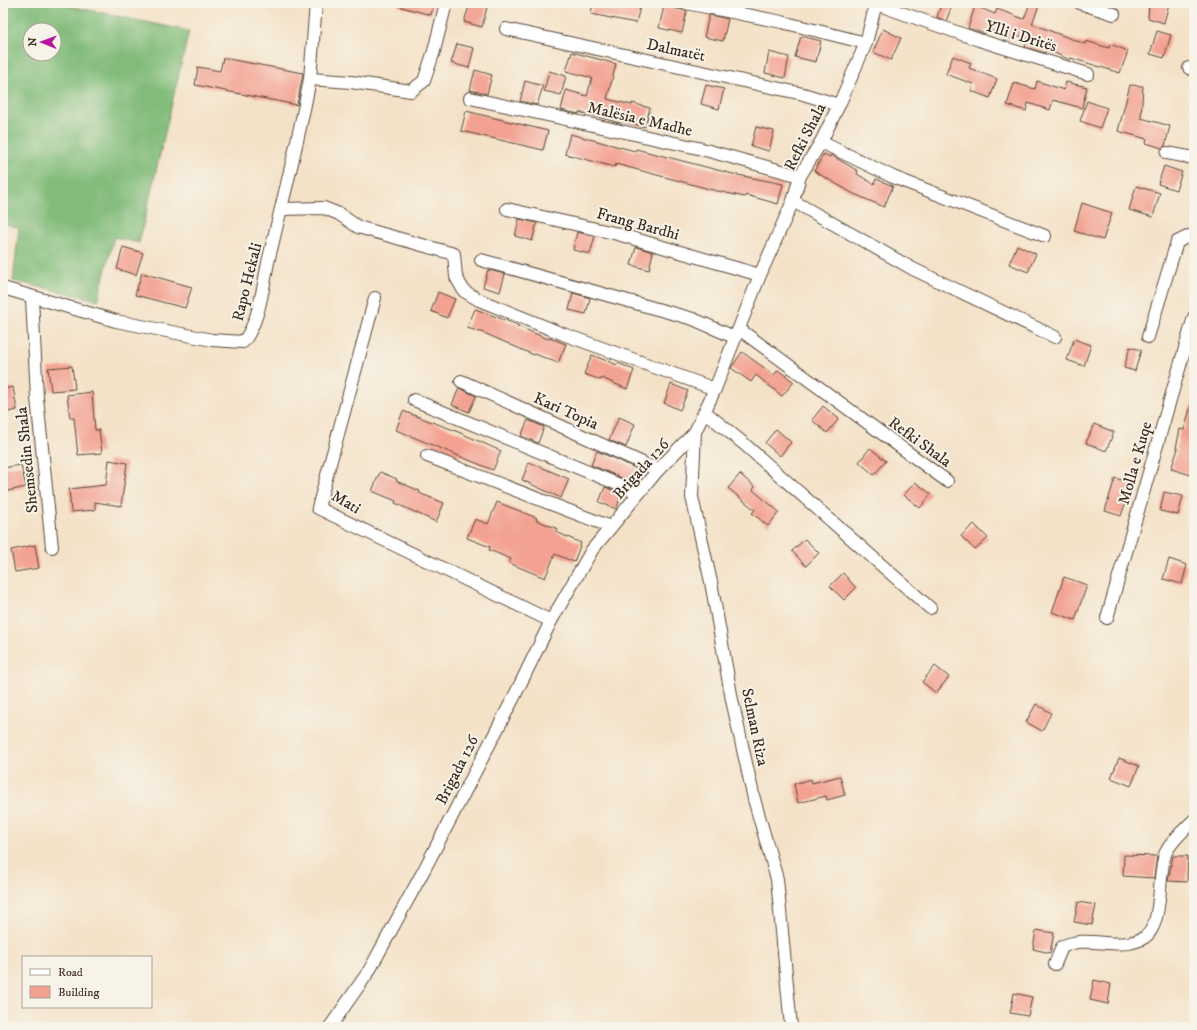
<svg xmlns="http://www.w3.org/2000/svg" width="1197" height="1030" viewBox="0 0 1197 1030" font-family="'IM FELL DW Pica',serif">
  <rect width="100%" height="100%" fill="#f7f3e8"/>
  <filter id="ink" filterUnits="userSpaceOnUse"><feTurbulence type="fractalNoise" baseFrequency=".025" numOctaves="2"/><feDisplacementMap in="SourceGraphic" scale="8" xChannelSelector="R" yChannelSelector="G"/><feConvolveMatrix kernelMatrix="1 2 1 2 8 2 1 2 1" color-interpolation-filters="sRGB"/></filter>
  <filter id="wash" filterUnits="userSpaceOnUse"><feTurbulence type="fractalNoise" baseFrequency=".012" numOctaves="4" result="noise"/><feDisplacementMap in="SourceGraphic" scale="16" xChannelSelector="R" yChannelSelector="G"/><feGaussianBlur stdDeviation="0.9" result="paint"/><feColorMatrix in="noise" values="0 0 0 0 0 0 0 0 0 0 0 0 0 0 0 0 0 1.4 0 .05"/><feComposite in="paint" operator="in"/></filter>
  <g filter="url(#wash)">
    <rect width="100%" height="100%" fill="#f4e2c8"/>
    <!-- forest -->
    <path fill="#82bc7a" stroke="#5e734c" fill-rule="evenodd" d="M3,3H55L189,31L139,243L114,237L98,300L13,281L19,228L3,223ZM30,30H54V54H30Z"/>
    <g id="blocks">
      <!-- building -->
      <g fill="#f3a191">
        <path d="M399,3H434L431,15L398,6Z"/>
        <path d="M470,3L487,7L482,27L464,22Z"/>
        <path d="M593,3H641L636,23L591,14Z"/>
        <path d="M942,3H953L946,21L937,17Z"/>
        <path d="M1030,3H1040L1032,24L1085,44L1086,41L1109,48L1110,44L1128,51L1120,73L1071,58L1070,60L1046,49L1045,53L1025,47L1028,39L1014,34L1012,39L987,29L985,34L968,28L975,6L995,14L997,9L1024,19Z"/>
        <path d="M1149,3L1169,4L1164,23L1148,18Z"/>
        <path d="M664,6L687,11L682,33L659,28Z"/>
        <path d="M709,15L728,19L723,41L704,37Z"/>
        <path d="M883,29L901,38L891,60L873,52Z"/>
        <path d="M1157,31L1171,35L1164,58L1150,54Z"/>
        <path d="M801,36L821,41L816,62L795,57Z"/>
        <path d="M457,44L474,48L469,68L451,63Z"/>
        <path d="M572,52L616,64L607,99L632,105V103L650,108L645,127L621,121L620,123L579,112V114L561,110L566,90L587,96L592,78L566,71Z"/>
        <path d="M769,52L789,57L785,78L765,73Z"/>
        <path d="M953,56L971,63L969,68L997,79L990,98L971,91L973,84L946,74Z"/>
        <path d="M223,58L303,73L297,105L195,85L198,67L220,71Z"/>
        <path d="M475,70L492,75L487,94L470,90Z"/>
        <path d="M549,71L566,76L561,95L544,91Z"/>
        <path d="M525,81L543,86L537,105L520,101Z"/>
        <path d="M1037,81L1064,90L1066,82L1087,87L1082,108L1053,100L1050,110L1028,103L1026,111L1007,105L1014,83L1035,89Z"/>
        <path d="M706,85L724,89L719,109L701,104Z"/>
        <path d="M1130,85L1143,86L1141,118L1170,126L1165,146L1162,148L1146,143L1147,139L1118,131Z"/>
        <path d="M1087,101L1107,108L1100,128L1080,121Z"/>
        <path d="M466,111L548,131L543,150L461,131Z"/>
        <path d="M756,127L774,131L769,151L751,146Z"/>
        <path d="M570,134L635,151L636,149L733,174L783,184L778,204L746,195L745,197L713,190L616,164L615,167L565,154Z"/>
        <path d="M824,154L830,157L831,155L858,171L857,174L874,184L876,179L893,186L884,207L852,193L814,171Z"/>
        <path d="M1164,166L1182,172L1176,190L1158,184Z"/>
        <path d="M1136,186L1160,193L1153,217L1129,210Z"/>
        <path d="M1082,203L1112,213L1103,240L1074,231Z"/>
        <path d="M519,219L537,223L532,241L515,236Z"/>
        <path d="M577,232L595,236L590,254L573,250Z"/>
        <path d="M1017,245L1036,254L1028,272L1009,264Z"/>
        <path d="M123,247L143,253L136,275L117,269Z"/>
        <path d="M636,247L653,252L649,270L631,265Z"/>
        <path d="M488,270L505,274L500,292L483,287Z"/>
        <path d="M142,273L192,287L185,308L135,295Z"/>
        <path d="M438,292L455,299L447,318L431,311Z"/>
        <path d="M573,293L590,298L586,314L569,310Z"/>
        <path d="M475,309L518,325L517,326L548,339L549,338L566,344L558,363L535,354L534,355L484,333L467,328Z"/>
        <path d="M1074,339L1091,345L1084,366L1067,360Z"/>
        <path d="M1130,347L1141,350L1135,371L1124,368Z"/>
        <path d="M742,352L774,375L778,370L794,382L782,396L756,375L751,382L731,368Z"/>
        <path d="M592,355L617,365L618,363L634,370L627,389L602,378L601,380L584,374Z"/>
        <path d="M72,366L75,389L51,391L48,368Z"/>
        <path d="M671,384L688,391L680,410L664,403Z"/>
        <path d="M13,387L17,410L3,413V389Z"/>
        <path d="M459,388L476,396L469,412L452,405Z"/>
        <path d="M92,392L95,430H99L102,453L78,455L74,418H70L67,395Z"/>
        <path d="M1191,405H1194V467L1191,475L1171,469L1178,449L1176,448L1180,429L1184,430Z"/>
        <path d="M823,406L839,419L827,433L812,420Z"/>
        <path d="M403,411L456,431L501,451L493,470L396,430Z"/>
        <path d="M619,417L635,424L626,447L609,440Z"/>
        <path d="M528,420L544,427L538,443L521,436Z"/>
        <path d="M1094,424L1114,432L1106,451L1086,443Z"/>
        <path d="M776,429L791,442L780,456L765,443Z"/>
        <path d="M870,448L886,461L874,475L859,462Z"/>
        <path d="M597,451L642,471L636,484L591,465Z"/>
        <path d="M109,460L127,463L121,506L95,502V510L71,512L69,489L106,485Z"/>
        <path d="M529,462L569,479L561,498L522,480Z"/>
        <path d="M21,465L26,487L3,492V468Z"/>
        <path d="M380,472L397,479L396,481L420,491L419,493L444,503L436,522L395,503L396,501L372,491Z"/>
        <path d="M740,474L755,487L753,490L779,512L768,526L752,513L755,510L728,488Z"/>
        <path d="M1115,478L1132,483L1121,516L1105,511Z"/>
        <path d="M915,482L931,494L920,508L904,495Z"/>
        <path d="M605,487L622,494L616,509L599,502Z"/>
        <path d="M1164,492L1183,496L1178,515L1160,511Z"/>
        <path d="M497,502L537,518L536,520L558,529L556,532L581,543L574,562L555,554L545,578L509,563L511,559L489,550L490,547L467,538L475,519L488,524Z"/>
        <path d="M974,524L988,538L975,550L961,536Z"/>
        <path d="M805,539L819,553L806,566L792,551Z"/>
        <path d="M35,545L39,568L15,572L11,550Z"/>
        <path d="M1169,559L1187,565L1182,584L1163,579Z"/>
        <path d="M843,573L856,588L844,600L830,586Z"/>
        <path d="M1064,577L1087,585L1075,620L1052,612Z"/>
        <path d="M935,666L949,677L936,693L922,682Z"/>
        <path d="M1036,704L1051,713L1042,731L1026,722Z"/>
        <path d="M1119,758L1139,766L1131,786L1111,778Z"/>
        <path d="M840,776L845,795L827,800L826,796L798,803L794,784L811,779L812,783Z"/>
        <path d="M1124,855L1157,856L1154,878L1123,876Z"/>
        <path d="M1173,856H1188L1187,882L1168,881Z"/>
        <path d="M1078,902L1096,905L1092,925L1074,922Z"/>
        <path d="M1036,930L1054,933L1050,953L1033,949Z"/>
        <path d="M1094,980L1111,984L1108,1004L1090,1000Z"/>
        <path d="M1014,993L1032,997L1028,1016L1010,1013Z"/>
      </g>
    </g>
  </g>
  <g filter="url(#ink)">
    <use href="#blocks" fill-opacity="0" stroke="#574638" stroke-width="1"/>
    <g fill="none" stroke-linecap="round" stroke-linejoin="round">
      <!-- minor casing -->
      <g stroke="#574638" stroke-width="14">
        <g id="minor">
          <path d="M686,3L782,22L866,43"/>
          <path d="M1080,3L1114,14"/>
          <path d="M876,4L979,40L1088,74"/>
          <path d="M506,29L803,94L839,105"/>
          <path d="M1189,68L1194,70"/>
          <path d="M310,79L316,3"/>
          <path d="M470,98L698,148L800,176"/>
          <path d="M821,142L893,177L1045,236"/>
          <path d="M1167,153L1194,158"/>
          <path d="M793,201L913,269L1055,337"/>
          <path d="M282,209L324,208L339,214L358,227L454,254L456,277L464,291L479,300L563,334L715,389"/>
          <path d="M507,209L614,233L760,275"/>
          <path d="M481,260L693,319L734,337"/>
          <path d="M3,288L116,321L212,340L243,342C260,322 263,284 269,258C283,199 299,139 310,79L351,82L411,91L424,81L434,51L446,3"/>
          <path d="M32,298L37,398L52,547"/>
          <path d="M375,298L318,508L551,621"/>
          <path d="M739,329L947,481"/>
          <path d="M1148,337L1177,242L1189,236L1194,238"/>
          <path d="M461,381L658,470"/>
          <path d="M414,400L639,493"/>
          <path d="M705,412L743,443L930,608"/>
          <path d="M695,432L692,497L711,582L732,700L754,799L777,879L791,1027"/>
          <path d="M427,456L611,527"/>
          <path d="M1107,618L1194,317"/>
          <path d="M1055,964L1062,947C1087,933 1120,953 1145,937C1164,924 1157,872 1166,852C1173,839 1184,830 1194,820"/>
          <path d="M330,1027L369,971L424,870L515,695L551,621L592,550L658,470L695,432L715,389L760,275L793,201L800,176L821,142L839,105L866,43L876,3"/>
        </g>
      </g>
      <!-- minor -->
      <use href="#minor" stroke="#fff" stroke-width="12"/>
    </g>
  </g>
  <g text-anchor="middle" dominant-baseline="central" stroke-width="4" stroke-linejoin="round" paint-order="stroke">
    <!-- street labels -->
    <g font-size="16" fill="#3b2a1e" stroke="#f7f3e8">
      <text transform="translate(1021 36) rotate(17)">Ylli i Dritës</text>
      <text transform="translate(676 50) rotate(12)">Dalmatët</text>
      <text transform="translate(640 119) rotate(13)">Malësia e Madhe</text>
      <text transform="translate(805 137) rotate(-63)">Refki Shala</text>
      <text transform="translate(638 224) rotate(15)">Frang Bardhi</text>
      <text transform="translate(247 282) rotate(-76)">Rapo Hekali</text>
      <text transform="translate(566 411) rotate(24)">Kari Topia</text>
      <text transform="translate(920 442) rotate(36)">Refki Shala</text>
      <text transform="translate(27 460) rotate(-96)">Shemsedin Shala</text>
      <text transform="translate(1135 463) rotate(-74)">Molla e Kuqe</text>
      <text transform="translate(641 469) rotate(-48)">Brigada 126</text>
      <text transform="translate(346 502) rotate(30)">Mati</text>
      <text transform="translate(755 727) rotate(78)">Selman Riza</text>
      <text transform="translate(457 770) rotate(-63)">Brigada 126</text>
    </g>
  </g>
  <!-- margin -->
  <rect width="1197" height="1030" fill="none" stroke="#f7f3e8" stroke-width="16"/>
  <!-- legend -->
  <rect x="22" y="956" width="130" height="52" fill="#f7f3e8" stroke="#aca397"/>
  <rect x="30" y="969" width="20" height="6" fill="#ffffff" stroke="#aca397"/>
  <text x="58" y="976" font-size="12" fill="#3b2a1e">Road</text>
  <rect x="30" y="986" width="20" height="12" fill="#f3a191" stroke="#aca397"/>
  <text x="58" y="996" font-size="12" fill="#3b2a1e">Building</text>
  <!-- north arrow -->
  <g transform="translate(42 42) rotate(271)"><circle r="19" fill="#f7f3e8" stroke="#aca397"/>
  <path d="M0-3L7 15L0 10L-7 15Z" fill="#b5179e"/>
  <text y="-6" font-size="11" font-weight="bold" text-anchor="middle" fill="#3b2a1e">N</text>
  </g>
</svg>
